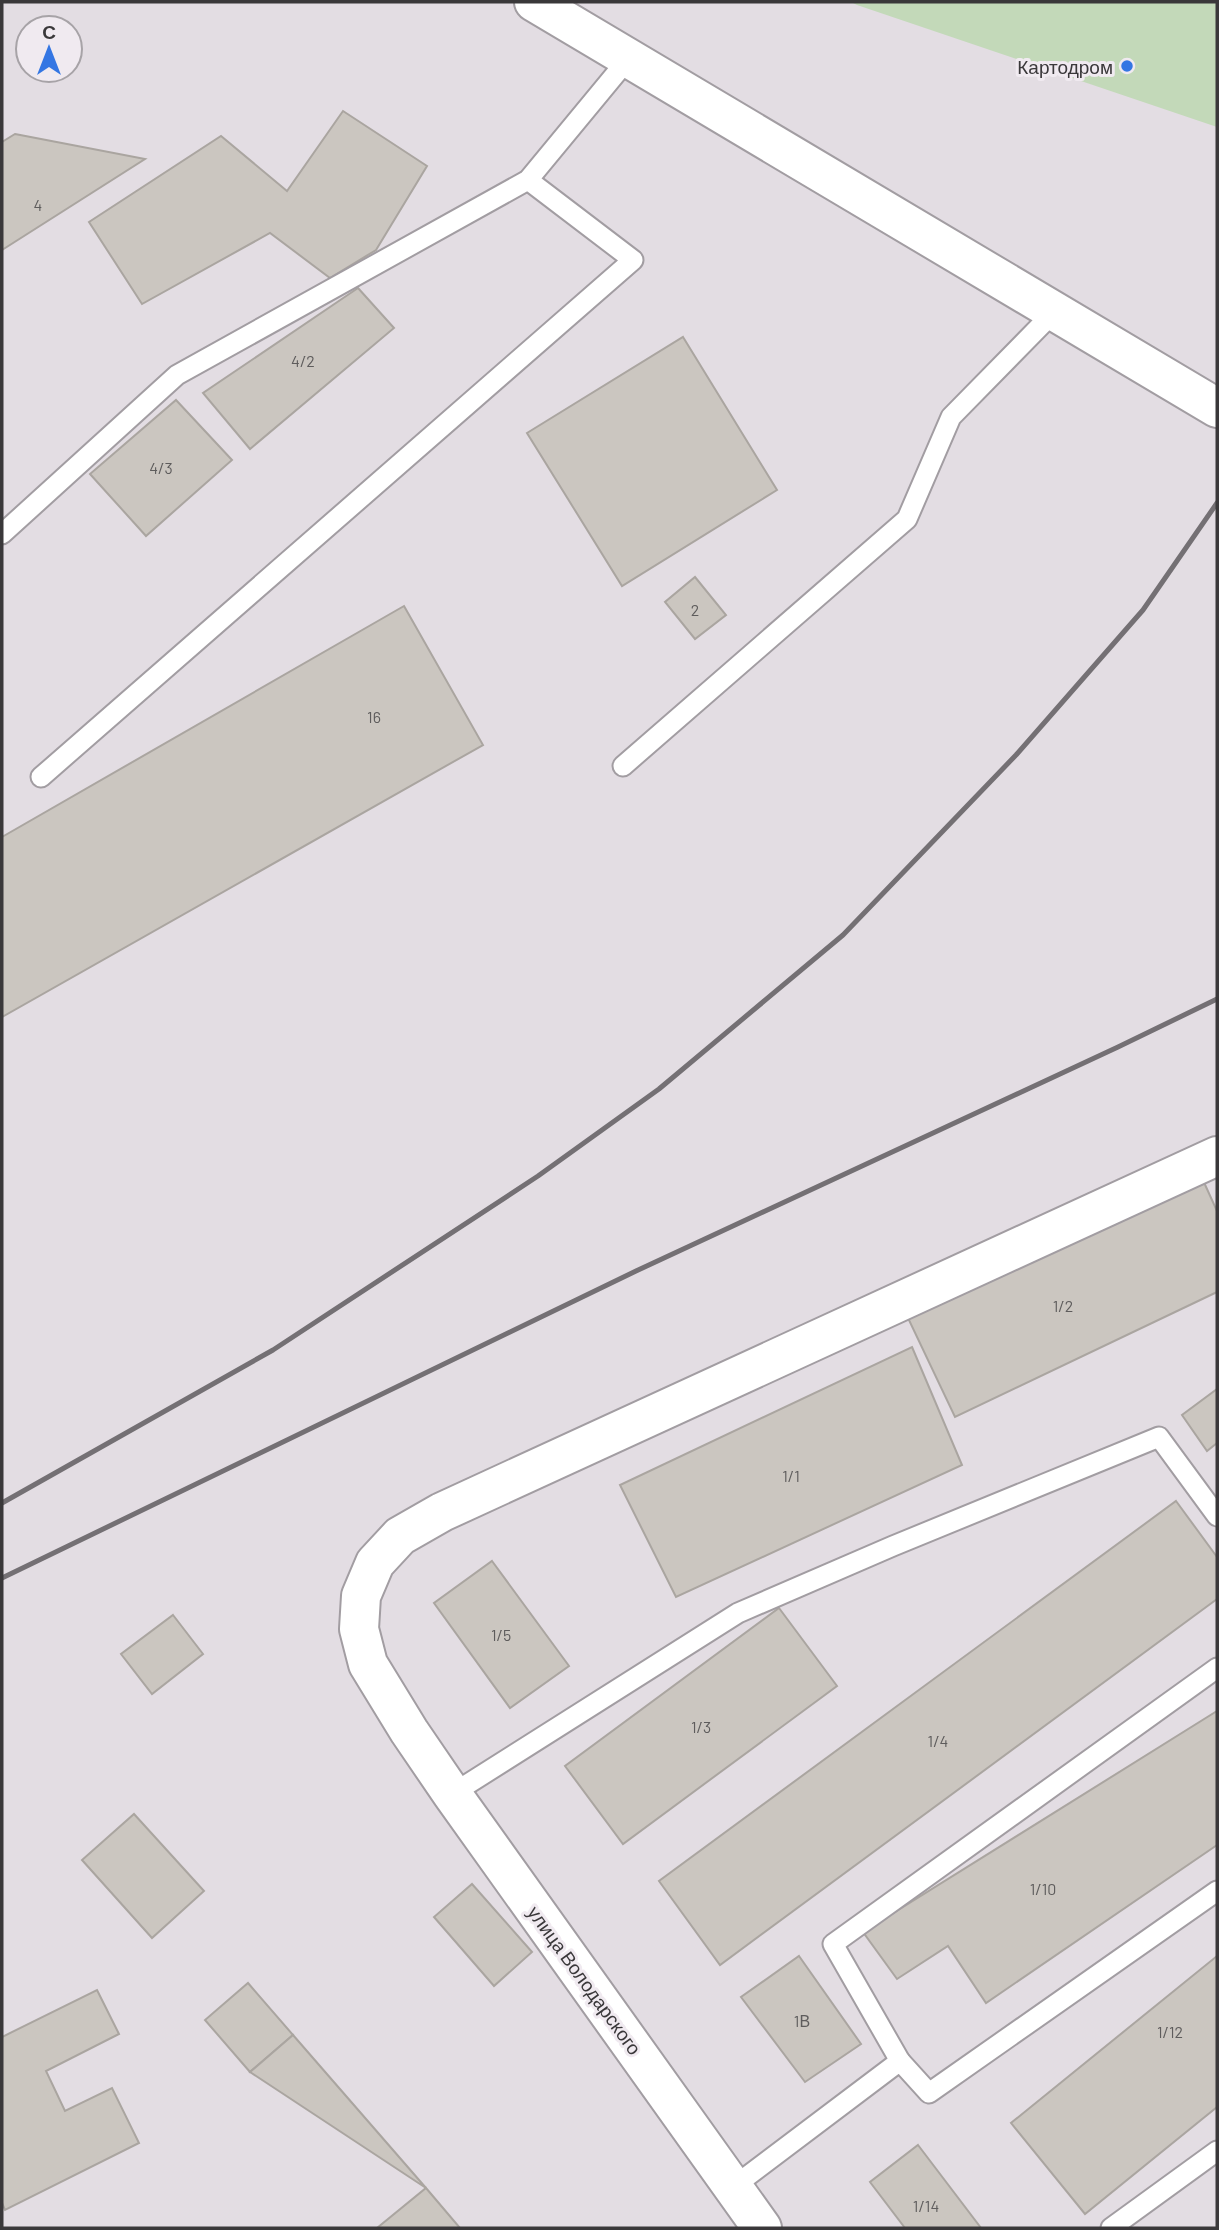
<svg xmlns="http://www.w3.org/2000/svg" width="1219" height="2230" viewBox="0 0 1219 2230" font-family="Barlow,sans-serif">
  <rect width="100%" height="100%" fill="#e3dde3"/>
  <!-- green -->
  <path fill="#c3d9b9" d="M851,2H1217V127L857,5Z"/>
  <!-- building -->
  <g fill="#cbc6c0" stroke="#aaa5a0" stroke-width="2">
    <path d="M343,111L427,166L376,250L330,278L270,233L142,304L89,222L221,136L287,191Z"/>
    <path d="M15,134L145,159L2,250V142Z"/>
    <path d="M358,288L394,328L250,449L203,393Z"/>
    <path d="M683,337L777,490L622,586L527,433Z"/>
    <path d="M176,400L232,460L146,536L90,474Z"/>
    <path d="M695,577L726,615L695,639L665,602Z"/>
    <path d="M404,606L483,745L2,1017V837Z"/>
    <path d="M1202,1178L1217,1211V1292L955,1417L908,1318Z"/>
    <path d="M912,1347L962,1465L676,1597L620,1485Z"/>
    <path d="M1217,1389V1443L1207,1451L1182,1415Z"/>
    <path d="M1176,1501L1217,1557V1599L720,1965L659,1881Z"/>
    <path d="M492,1561L569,1666L510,1708L434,1603Z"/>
    <path d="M779,1608L837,1686L623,1844L565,1766Z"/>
    <path d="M173,1615L203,1654L152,1694L121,1654Z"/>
    <path d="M1217,1711V1845L986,2003L948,1946L897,1979L863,1932Z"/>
    <path d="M134,1814L204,1891L152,1938L82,1860Z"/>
    <path d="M472,1884L532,1952L494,1986L434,1917Z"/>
    <path d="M799,1956L861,2044L805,2082L741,1997Z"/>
    <path d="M1217,1956V2107L1085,2214L1011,2123Z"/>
    <path d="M248,1983L293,2035L250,2072L205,2020Z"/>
    <path d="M97,1990L119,2034L46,2071L65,2111L112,2088L139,2143L5,2210L2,2203V2037Z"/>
    <path d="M293,2035L426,2188L250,2072Z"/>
    <path d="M918,2145L981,2228H905L870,2182Z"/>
    <path d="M426,2188L460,2228H377Z"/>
  </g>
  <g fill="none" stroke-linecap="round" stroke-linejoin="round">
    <!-- lane casing -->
    <g stroke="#a29da2" stroke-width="23">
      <g id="lane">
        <path d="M2,534L177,375L528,180L628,59"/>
        <path d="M623,766L907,519L951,417L1055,311"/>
        <path d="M41,777L633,260L528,180"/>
        <path d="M452,1794L738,1613L893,1546L1159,1437L1217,1516"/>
        <path d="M900,2061L833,1944L1217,1668"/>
        <path d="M733,2187L900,2061L929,2093L1217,1891"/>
        <path d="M1111,2228L1217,2151"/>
      </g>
    </g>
    <!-- primary casing -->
    <g stroke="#a29da2" stroke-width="42">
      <g id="primary">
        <path d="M534,2L1217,408"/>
        <path d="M762,2228L452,1794L409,1731L368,1664L359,1629L361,1596L375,1563L400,1536L442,1512L1217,1156"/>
      </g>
    </g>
    <!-- lane -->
    <use href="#lane" stroke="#fff" stroke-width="19"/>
    <!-- primary -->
    <use href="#primary" stroke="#fff" stroke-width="38"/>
    <!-- rail -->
    <g stroke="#747074" stroke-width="5">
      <path d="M2,1503L273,1350L538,1176L659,1089L843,935L1016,755L1143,610L1217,503"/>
      <path d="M2,1578L636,1271L1118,1047L1217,999"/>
    </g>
  </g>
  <!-- markers -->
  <circle fill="#3476e3" stroke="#f0eaf0" stroke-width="2.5" cx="1127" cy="66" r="7"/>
  <g text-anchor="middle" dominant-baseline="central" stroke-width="6" stroke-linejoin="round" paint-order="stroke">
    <!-- number labels -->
    <g font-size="16" fill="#5e5c5c">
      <text x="38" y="204">4</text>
      <text x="303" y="360">4/2</text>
      <text x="161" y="467">4/3</text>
      <text x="695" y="609">2</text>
      <text x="374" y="716">16</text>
      <text x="1063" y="1305">1/2</text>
      <text x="791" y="1475">1/1</text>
      <text x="501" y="1634">1/5</text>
      <text x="701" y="1726">1/3</text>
      <text x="938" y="1740">1/4</text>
      <text x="1043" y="1888">1/10</text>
      <text x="802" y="2020">1В</text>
      <text x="1170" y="2031">1/12</text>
      <text x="926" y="2205">1/14</text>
    </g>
    <!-- poi labels -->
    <g font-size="19" fill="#3a383a" stroke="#f0eaf0" text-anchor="end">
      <text x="1113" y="66">Картодром</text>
    </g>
    <!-- street labels -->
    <g font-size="19" fill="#3a383a" stroke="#f0eaf0">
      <text transform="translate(585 1980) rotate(54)">улица Володарского</text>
    </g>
  </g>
  <!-- border -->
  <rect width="1219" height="2230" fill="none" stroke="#3a383a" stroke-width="7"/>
  <!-- north arrow -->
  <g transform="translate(49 49)"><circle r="33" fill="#f0eaf0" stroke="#a7a3a7" stroke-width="2"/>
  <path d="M0-5L12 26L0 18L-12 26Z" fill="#3476e3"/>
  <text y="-10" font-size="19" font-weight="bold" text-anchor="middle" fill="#3a383a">С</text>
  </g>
</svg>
